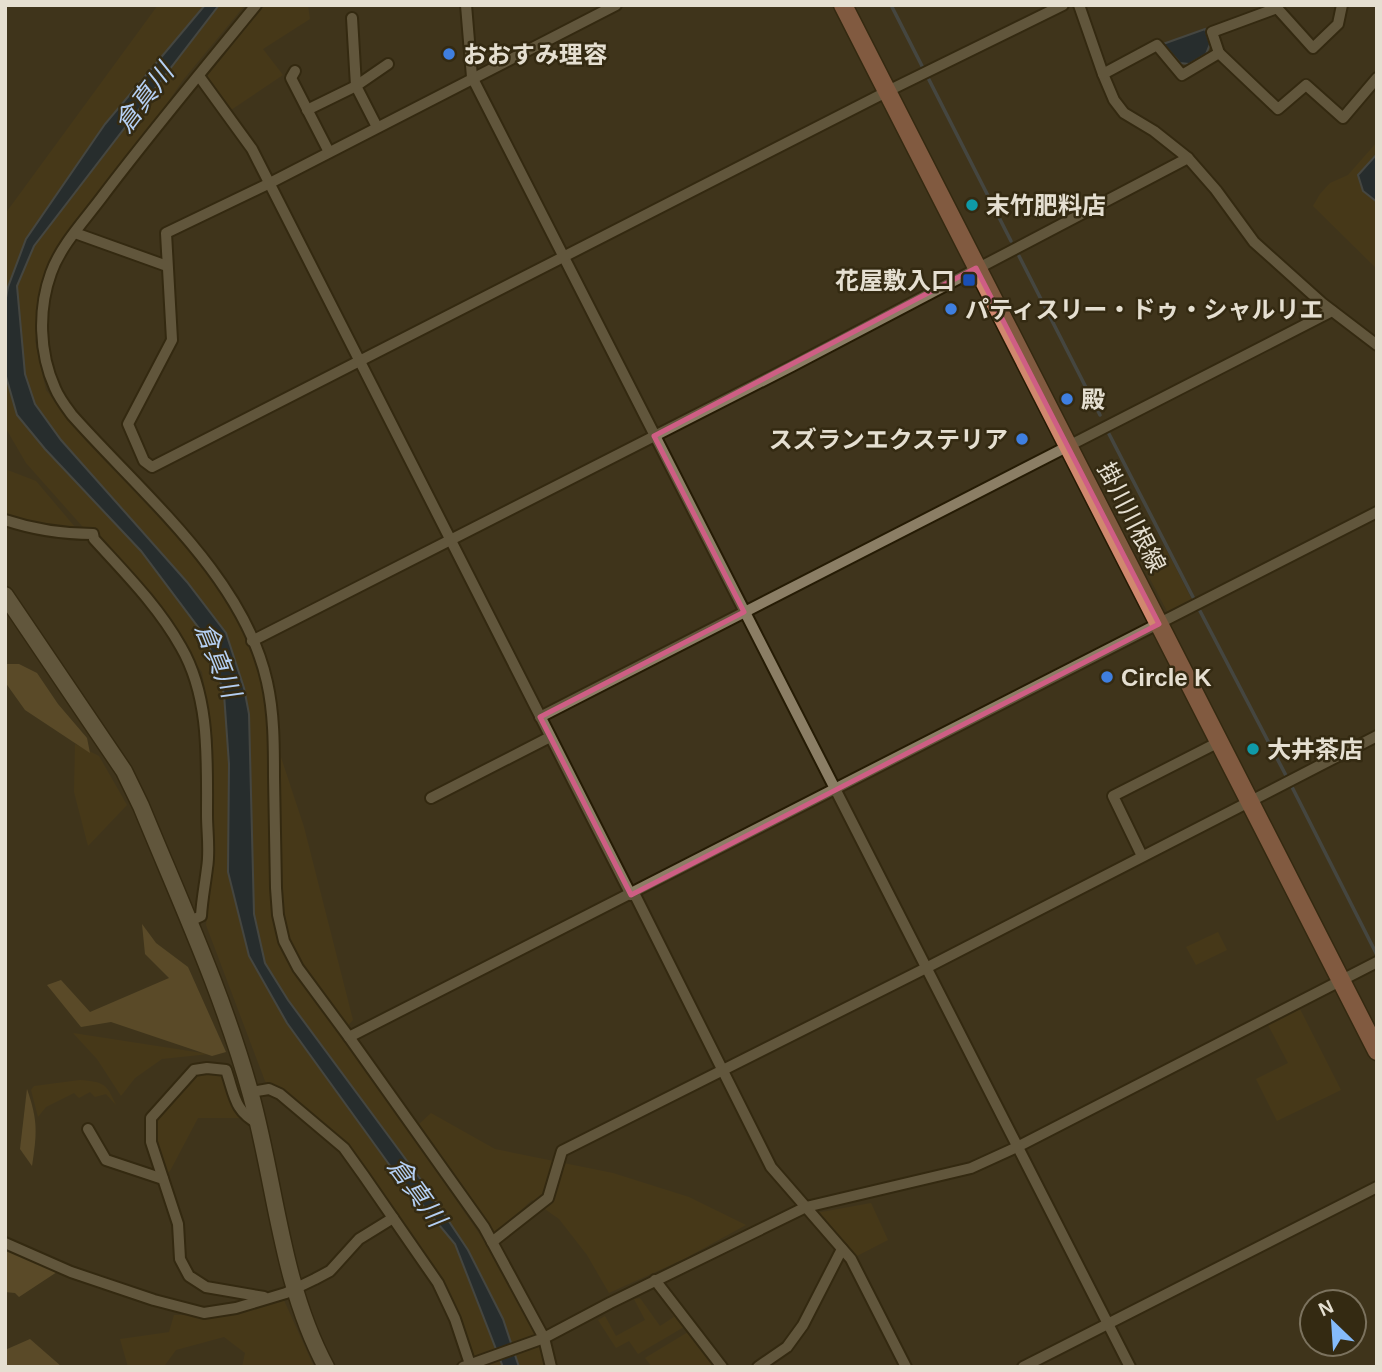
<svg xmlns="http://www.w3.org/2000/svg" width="1382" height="1372" viewBox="0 0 1382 1372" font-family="Arial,'Noto Sans JP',sans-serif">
  <rect width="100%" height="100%" fill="#3f341c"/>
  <!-- green -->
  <g fill="#4f3d16">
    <path d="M158,5H245L183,80L52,271L35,341L46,390L85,440L224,586L267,680L274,736L304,827L353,1020L344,1030L336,1021L407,1129L523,1297L547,1367H472L438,1283L344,1148L271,1090L265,1081L206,925L213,865V740L202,672L106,553L26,463L5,427V214Z"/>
    <path d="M265,5H308L310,19L263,49L283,75L231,110L207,76Z"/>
    <path d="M1377,142V154L1363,191L1377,203V269L1313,206L1320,194L1330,183L1348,175Z"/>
    <path d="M5,469L36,481L75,527L57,533L5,519Z"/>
    <path d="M1165,547L1193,602L1169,615L1140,560Z"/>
    <path d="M75,744L99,756L127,805L88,846L74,792Z"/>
    <path d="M1218,932L1227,950L1196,965L1186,947Z"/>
    <path d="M1300,1009L1341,1090L1277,1121L1256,1079L1288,1063L1268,1025Z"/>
    <path d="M73,1033L209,1054L162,1059L135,1078L121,1096L97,1059Z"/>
    <path d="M194,1070H226L240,1118H198L170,1171L162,1176L151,1118Z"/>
    <path d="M80,1080C104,1082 106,1083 116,1105L106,1094L95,1097L90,1092L79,1098L74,1093L46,1107L38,1117L31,1090L34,1086Z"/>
    <path d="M431,1113L495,1149L613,1173L689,1197L746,1225L684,1259L609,1293L587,1255L559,1219L532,1200L495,1234L419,1124Z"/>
    <path d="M871,1203L888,1240L855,1257L816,1213Z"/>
    <path d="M660,1290L684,1327L638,1354L629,1341L616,1348L598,1320L605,1316L616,1336L645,1320L634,1299L640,1298L660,1326L674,1317L657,1292Z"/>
    <path d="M283,1298L314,1367H242L245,1353L224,1337L176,1350L165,1365L128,1367L120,1339L169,1332L174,1315H202Z"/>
    <path d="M688,1332L716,1367H652L645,1358Z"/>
  </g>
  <!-- forest -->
  <g fill="#7a6539">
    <path d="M5,664H19L37,673L58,704L87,738L90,753L25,710L5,682Z"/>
    <path d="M142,924L156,943L188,967L226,1052L212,1056L111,1022L81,1027L47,985L61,980L90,1012L169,978L145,954Z"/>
    <path d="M27,1089C38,1121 37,1132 32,1166L20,1149Z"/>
    <path d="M5,1245L63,1268L19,1297L15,1293L5,1292Z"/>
    <path d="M30,1339L62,1367H5V1350Z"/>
  </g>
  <!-- water -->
  <g fill="#0b2444" stroke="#4c5c6e" stroke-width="2">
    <path d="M205,5H219L34,246L17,286L25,374L35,404L61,440L187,582L226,633L244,688L249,714L254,914L265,963L288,1000L424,1184L468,1250L503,1319L519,1367H503L455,1244L391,1167L287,1023L249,956L228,872L229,764L224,694L207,639L141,551L45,449L17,415L5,373V303L8,287L26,239L105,124Z"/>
    <path d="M1205,29L1210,44L1206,54L1189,64L1180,63L1163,44Z"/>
    <path d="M1377,154V202L1363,191L1358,175Z"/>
  </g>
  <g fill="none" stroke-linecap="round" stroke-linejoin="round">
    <!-- stream -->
    <g stroke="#4c5c6e" stroke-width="3.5">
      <path d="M891,5L1011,241"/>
      <path d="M1019,256L1100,415"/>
      <path d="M1108,432L1194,599"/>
      <path d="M1200,611L1292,787L1377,955"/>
    </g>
    <!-- street casing -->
    <g stroke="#251b04" stroke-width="14">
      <g id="street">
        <path d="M256,5C204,69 151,132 102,197C84,221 61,245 51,273C38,309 39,353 55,388C59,398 66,407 72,415C141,493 244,577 267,682C274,713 274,745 274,777C275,814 275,851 276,888L278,915L284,941L298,968L349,1037L484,1227L544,1338L551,1367"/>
        <path d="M466,5L472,77L1130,1367"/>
        <path d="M616,5L268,184L166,233L172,340L128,424L144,461L152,467L894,88L1063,5"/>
        <path d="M1079,5L1103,74L1114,100L1124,113L1154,131L1188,158L1216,190L1254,242L1322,303L1377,345"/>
        <path d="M352,18L356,86L377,127"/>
        <path d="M1219,53L1278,109L1306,85L1343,118L1377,78"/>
        <path d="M295,71L291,78L329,152"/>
        <path d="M1103,74L1157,45L1182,75L1219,53L1212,32L1277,8L1313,48L1338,24L1342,5"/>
        <path d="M199,76L252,149L631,895"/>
        <path d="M307,110L356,86L388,64"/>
        <path d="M75,233L167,266"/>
        <path d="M5,520C35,530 61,534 93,534L94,539C125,573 158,606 181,647C210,697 207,759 207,815C207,832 210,851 207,868C205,885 202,899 201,916L188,922"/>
        <path d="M252,641L792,366L1188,158"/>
        <path d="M540,717L1332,311"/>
        <path d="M431,798L550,737"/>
        <path d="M1142,856L1113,796L1219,742"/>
        <path d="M634,893L771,1167L851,1259L906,1367"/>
        <path d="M349,1037L1377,512"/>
        <path d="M251,1092L269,1089L280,1094L344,1148L364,1176L438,1283L455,1319L470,1364"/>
        <path d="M259,1124C234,1111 235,1096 226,1070L207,1068L194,1070L151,1118V1142L178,1224L180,1259L189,1276L206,1287L264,1297"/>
        <path d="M88,1129L106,1160L163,1179"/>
        <path d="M492,1242L548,1198L562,1151L926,968L1377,736"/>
        <path d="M5,1243L71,1272L154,1300L204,1313L236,1308L286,1293L315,1279L330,1271L359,1239L393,1218"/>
        <path d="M655,1280L722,1367"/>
        <path d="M463,1367L544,1338L610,1303L806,1207L971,1168L1017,1147L1377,962"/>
        <path d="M758,1367L787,1347L803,1325L842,1249"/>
        <path d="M1023,1367L1377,1187"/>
      </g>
    </g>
    <!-- secondary casing -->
    <g stroke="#251b04" stroke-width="19">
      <path id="secondary" d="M5,595L124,771L141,806C180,901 224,996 251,1095C276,1186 281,1283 326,1367"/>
    </g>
    <!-- primary casing -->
    <g stroke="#251b04" stroke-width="21">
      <path id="primary" d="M843,5L1377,1051"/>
    </g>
    <!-- street -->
    <use href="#street" stroke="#8b7e65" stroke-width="10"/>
    <!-- secondary -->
    <use href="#secondary" stroke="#8b7e65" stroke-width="16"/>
    <!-- primary -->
    <use href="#primary" stroke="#d0886e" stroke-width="18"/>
  </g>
  <!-- marked area -->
  <path d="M0 0H1382V1372H0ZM976,268L1159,624L631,895L540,717L744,612L654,436Z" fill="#3f341c" fill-opacity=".55" fill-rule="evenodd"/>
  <path fill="none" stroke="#ce5e84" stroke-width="5" stroke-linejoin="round" d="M976,268L1159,624L631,895L540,717L744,612L654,436Z"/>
  <!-- markers -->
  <g fill="#3f7fe0" stroke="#342a12" stroke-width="2.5">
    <circle cx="449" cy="54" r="7"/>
    <circle cx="951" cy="309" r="7"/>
    <circle cx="1067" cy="399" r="7"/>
    <circle cx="1022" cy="439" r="7"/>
    <circle cx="1107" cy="677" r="7"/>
  </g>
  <g fill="#0f9aa8" stroke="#342a12" stroke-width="2.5">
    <circle cx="972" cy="205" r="7"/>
    <circle cx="1253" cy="749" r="7"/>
  </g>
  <rect fill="#1a4fb4" stroke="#342a12" stroke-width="2.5" x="962" y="273" width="14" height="14" rx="3.5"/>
  <g text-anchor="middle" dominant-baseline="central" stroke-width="5" stroke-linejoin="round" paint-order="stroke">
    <!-- poi labels -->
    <g font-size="24" font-weight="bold" fill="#e5dfd1" stroke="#342a12" text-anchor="start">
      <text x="463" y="54">おおすみ理容</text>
      <text x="986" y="205">末竹肥料店</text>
      <text x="955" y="280" text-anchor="end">花屋敷入口</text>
      <text x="965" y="309">パティスリー・ドゥ・シャルリエ</text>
      <text x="1081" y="399">殿</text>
      <text x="1008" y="439" text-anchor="end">スズランエクステリア</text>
      <text x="1121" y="677">Circle K</text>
      <text x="1267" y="749">大井茶店</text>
    </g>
    <!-- street labels -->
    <g font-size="24" fill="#e5dfd1" stroke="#342a12">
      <text transform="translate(1132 517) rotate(63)">掛川川根線</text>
    </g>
    <!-- water labels -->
    <g font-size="26" font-style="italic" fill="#b4cff3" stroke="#342a12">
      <text transform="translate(144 98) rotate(-53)">倉真川</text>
      <text transform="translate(218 660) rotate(68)">倉真川</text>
      <text transform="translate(417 1192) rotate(54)">倉真川</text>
    </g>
  </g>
  <!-- border -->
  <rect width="1382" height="1372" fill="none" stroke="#e5dfd1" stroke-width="14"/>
  <!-- north arrow -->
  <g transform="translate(1333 1323) rotate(335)"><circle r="33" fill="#342a12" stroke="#7b725e" stroke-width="2"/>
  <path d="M0-5L12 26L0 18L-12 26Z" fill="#85bbfb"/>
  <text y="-10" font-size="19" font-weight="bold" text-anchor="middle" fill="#e5dfd1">N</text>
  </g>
</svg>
